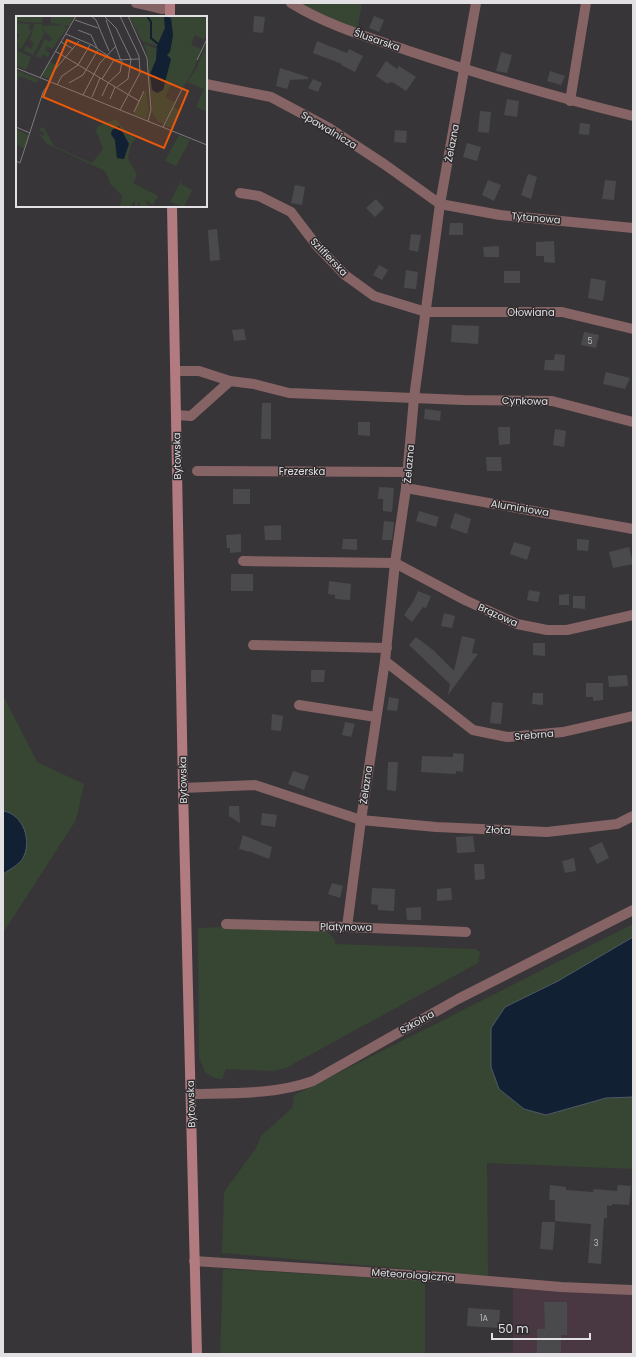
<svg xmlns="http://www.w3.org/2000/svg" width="636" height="1357" viewBox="0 0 636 1357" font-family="Poppins,sans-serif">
  <rect width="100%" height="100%" fill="#373537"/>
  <!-- industrial -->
  <path fill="#493742" d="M513,1288L633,1294V1354H424L513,1352Z"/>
  <!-- green -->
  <g fill="#374633">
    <path d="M297,3H362L357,31Z"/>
    <path d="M3,695L37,762L84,784L76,820L3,933V874L22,860L28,842L9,812L3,811Z"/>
    <path d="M633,924V937L558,981L505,1007L491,1028V1067L499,1089L524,1109L546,1115L606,1098L633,1097V1169L487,1163L488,1276L222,1253L224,1192L256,1148L261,1136L292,1108L294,1099L293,1096Z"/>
    <path d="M221,927L327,931L335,940V944L475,949L480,952L478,963L286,1068L273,1071L226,1069L222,1079L214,1078L205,1072L199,1057L198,928Z"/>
    <path d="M223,1269L425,1281V1354H220Z"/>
  </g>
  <!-- water -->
  <g fill="#112032" stroke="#505a67">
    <path d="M3,811C24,814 32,842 23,858C19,865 9,870 3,874Z"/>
    <path d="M633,937V1097L606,1098L546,1115L524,1109L499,1089L491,1067V1028L505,1007L558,981Z"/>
  </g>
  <!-- building -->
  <g fill="#4a4a4d">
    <path d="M254,16L265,17L263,33L253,32Z"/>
    <path d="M374,16L384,20L379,32L369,28Z"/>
    <path d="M317,41L347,53L349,49L363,56L355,72L341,65L342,64L313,53Z"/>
    <path d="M501,52L512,55L507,73L496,71Z"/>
    <path d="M386,61L397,69L399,66L416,77L406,91L394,83L390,82L388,84L376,76Z"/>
    <path d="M280,68L308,77V79L290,80L287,89L276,86Z"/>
    <path d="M550,71L565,76L561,85L547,81Z"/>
    <path d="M313,79L322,83L318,92L308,88Z"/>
    <path d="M507,99L519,101L517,117L504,115Z"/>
    <path d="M480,111L491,112L489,133L478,132Z"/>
    <path d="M580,123L590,124L589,135L579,134Z"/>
    <path d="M395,130L407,131L406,143L394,142Z"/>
    <path d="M467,143L481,147L477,161L463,157Z"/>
    <path d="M528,174L537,177L531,199L521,195Z"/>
    <path d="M488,180L501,185L494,201L482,195Z"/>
    <path d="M605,180L616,181L614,200L602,199Z"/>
    <path d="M295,185L305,187L302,205L291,203Z"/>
    <path d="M376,199L384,208L375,217L366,208Z"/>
    <path d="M450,223H463V235H449Z"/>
    <path d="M217,229L220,260L210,261L208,230Z"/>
    <path d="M411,234L421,235L418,252L409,250Z"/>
    <path d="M554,241L555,263L544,262V256H536V242Z"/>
    <path d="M499,246V257H484L483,247Z"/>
    <path d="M379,265L388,270L382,280L373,275Z"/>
    <path d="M406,270L418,272L416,289L404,288Z"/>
    <rect x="504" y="271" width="16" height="12"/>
    <path d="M591,278L606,281L603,301L588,298Z"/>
    <path d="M452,325L479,326L478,344L451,342Z"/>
    <path d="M244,329L246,340L234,341L232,330Z"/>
    <path d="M584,332L599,335L596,348L581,345Z"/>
    <path d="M555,354L565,355L564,371L544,370L545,360H554Z"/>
    <path d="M606,372L630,378L625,389L603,384Z"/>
    <path d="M262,403H271V439H261Z"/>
    <path d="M425,409L441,411L440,421L424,419Z"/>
    <path d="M358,422H370V436L358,435Z"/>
    <path d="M498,427H510V444L499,445Z"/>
    <path d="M555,429L566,431L564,447L553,445Z"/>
    <path d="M486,457H501L502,471H487Z"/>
    <path d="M379,487L394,488L392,512L383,511V499H378Z"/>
    <rect x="233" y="489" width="17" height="15"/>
    <path d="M419,511L439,517L436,527L416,521Z"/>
    <path d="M455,513L471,519L467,534L450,528Z"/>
    <path d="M384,521L394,522L392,540H382Z"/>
    <path d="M281,525V540H265L264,526Z"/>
    <path d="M241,534V552L230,553V548H227L226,535Z"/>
    <path d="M343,539H357V550L342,549Z"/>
    <path d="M577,539L589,540L588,551L577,550Z"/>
    <path d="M514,542L531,547L527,560L510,554Z"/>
    <path d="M629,547L633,564L613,568L609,552Z"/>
    <rect x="231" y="574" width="22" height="17"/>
    <path d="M329,581L351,584L350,600L335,599V595L328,594Z"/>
    <path d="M529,590L540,592L538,602L527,600Z"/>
    <path d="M418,591L431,596L426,608L423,607L412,622L404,615L413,602Z"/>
    <path d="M569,594V605H559V595Z"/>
    <path d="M573,596H585V609L573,608Z"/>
    <path d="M444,613L455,616L452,628L441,626Z"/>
    <path d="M462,636L475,639L472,653L478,654L448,695L450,684L409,645L416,637L433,650L454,671Z"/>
    <path d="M533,643H545V656L533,655Z"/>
    <path d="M311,670H325L324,682H311Z"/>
    <path d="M627,675L628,686L609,687L608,676Z"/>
    <path d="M586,683H603V700L593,701V697H586Z"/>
    <path d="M533,693H543V705L532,704Z"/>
    <path d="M389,697L399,699L397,711L387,710Z"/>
    <path d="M492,702L503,703L501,724L490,723Z"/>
    <path d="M272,714L283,716L281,731L271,730Z"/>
    <path d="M345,722L355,724L351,737L342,735Z"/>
    <path d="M453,753L464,754L463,772L456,771V774L421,772L422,756L453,757Z"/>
    <path d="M388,762H398L396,791L387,790Z"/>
    <path d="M293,771L309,776L304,790L288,784Z"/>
    <path d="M229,806H239L240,823L229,816Z"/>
    <path d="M262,813L277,815L275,827L261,825Z"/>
    <path d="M243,835L272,847L269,859L249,851V852L239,849Z"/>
    <path d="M473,836L475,852L457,853L456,837Z"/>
    <path d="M602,842L609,858L597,864L589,848Z"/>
    <path d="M574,858L576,871L565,873L562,861Z"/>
    <path d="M474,864H484L485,879L475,880Z"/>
    <path d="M332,883L343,886L340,898L328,894Z"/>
    <path d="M372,888L395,889L394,911L378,910V905L371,904Z"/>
    <path d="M451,888L452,900L437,901V889Z"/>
    <path d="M421,907V920H407L406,908Z"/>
    <path d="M550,1185L566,1187V1190L593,1192L594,1189L617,1191L618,1185L631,1186L629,1205L612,1204V1206L607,1205V1218H604L601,1264L588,1263L591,1224L555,1221V1200H549Z"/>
    <path d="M542,1222H555L553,1250L540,1249Z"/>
    <path d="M544,1302H567V1335H561V1354H537V1329H545Z"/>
    <path d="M468,1308L500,1310L499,1328L467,1326Z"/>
  </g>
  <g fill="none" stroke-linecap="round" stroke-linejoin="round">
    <!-- minor -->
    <g stroke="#866365" stroke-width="10">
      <path d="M136,3L162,9L170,8"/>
      <path d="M291,3C328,26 371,38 412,52C485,76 558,98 633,116"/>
      <path d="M206,84L271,97L329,128L384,164L440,204L500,215L633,228"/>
      <path d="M570,101L586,3"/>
      <path d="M240,193L259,196L291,212L317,246L345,275L374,296L426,312H562L633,329"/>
      <path d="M177,371H199L230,381L254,384L289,393L463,400L552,401L633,422"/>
      <path d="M176,415L191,416L230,381"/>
      <path d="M197,471L408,472"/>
      <path d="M406,488L633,529"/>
      <path d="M243,561L395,563L465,600L517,624L547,630H567L633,615"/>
      <path d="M253,645L387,648"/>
      <path d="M385,661L473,730L507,737L563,732L633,716"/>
      <path d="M299,705L376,717"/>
      <path d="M183,788L255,785L361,820L436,827L547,832L617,824L633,816"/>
      <path d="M226,924L347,927L466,932"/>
      <path d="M347,927L361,820L385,661L395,563L406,488L414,398L440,204L476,3"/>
      <path d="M194,1261L442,1277L561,1287L632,1290"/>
    </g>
    <!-- tertiary -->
    <path stroke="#866365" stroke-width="10" d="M191,1094C232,1093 274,1095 313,1081L458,999L633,910"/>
    <!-- secondary -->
    <g stroke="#b27b80" stroke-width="10">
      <path d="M170,3V17"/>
      <path d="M172,206L183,788L197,1354"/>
    </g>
  </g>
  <g text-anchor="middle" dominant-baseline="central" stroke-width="3" stroke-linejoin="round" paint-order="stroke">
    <!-- number labels -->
    <g font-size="8" fill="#bcbabd">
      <text x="590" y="341">5</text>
      <text x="596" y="1243">3</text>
      <text x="484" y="1318">1A</text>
    </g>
    <!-- street labels -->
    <g font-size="10" fill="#e2e0e2" stroke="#2d2b2d">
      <text transform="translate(377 40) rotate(19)">Ślusarska</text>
      <text transform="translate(329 130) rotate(31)">Spawalnicza</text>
      <text transform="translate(452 143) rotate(-79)">Żelazna</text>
      <text transform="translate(536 218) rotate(5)">Tytanowa</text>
      <text transform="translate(329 257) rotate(46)">Szlifierska</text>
      <text x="531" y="312">Ołowiana</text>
      <text transform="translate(525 401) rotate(1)">Cynkowa</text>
      <text transform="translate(177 456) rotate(-91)">Bytowska</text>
      <text transform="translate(409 464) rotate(-85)">Żelazna</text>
      <text x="302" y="471">Frezerska</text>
      <text transform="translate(520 508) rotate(9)">Aluminiowa</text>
      <text transform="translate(498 615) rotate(24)">Brązowa</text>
      <text transform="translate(534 735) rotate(-5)">Srebrna</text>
      <text transform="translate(183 780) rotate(-91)">Bytowska</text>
      <text transform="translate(366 785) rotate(-82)">Żelazna</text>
      <text transform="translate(498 830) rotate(3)">Złota</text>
      <text transform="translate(346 927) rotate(1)">Platynowa</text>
      <text transform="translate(417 1022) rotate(-29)">Szkolna</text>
      <text transform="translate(191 1104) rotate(-92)">Bytowska</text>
      <text transform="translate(413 1275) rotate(4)">Meteorologiczna</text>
    </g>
  </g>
  <!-- overview -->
  <g transform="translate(16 16)">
    <rect width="191" height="191" fill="#373537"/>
    <path d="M0,0H59L54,10L35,7V1H27L26,7L0,5ZM113,0H148L149,12L141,30L126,25ZM154,0H181L191,3V22L189,21L188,24L179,19L175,29L185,33L178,53L167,71L156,67L149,81L159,86L147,108L142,106L136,96L132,40L128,28L141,33L140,44L135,56L136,74H147L151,53L155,45L151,39L154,36L157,19ZM0,7L13,8V14H16L5,33L1,32L3,28L0,26L4,18L0,17ZM18,8H26L28,18L17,39L8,34L10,30L15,33L18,27L14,24ZM47,9L51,12L36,33L31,30L29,34L34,37L32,41L27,38L25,42L20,40L29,23L34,26L36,22L27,14V10ZM191,24V96L180,91L188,73L171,66L181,52ZM0,34L15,41L10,54L0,49ZM33,46L43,50L33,63L26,60ZM0,54L22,63L21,67L3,60L0,70ZM130,74L133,96L130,103L117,98ZM157,91L164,94L157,113L149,109ZM100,103L112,118L120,122L115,128L112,142L121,159L117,167L142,180L137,189L129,184L133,191H126L122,186L121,191H119V184L114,191H104L106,179L95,169L89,155L30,127L23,117L28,120V117L23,114L25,111L28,112L38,130L76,147L87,133L80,115L82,110ZM103,110L112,126L108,143L101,142L99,124L95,119L97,114ZM0,113L13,119L8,132L0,128ZM163,119L174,124L160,150L149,145ZM166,163L165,168L176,174L168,191L154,186Z" fill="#374633" fill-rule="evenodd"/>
    <path d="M148,0L155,2L157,19L154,36L151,39L155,43L147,74L141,77L136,74L134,58L140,44L141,30L149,12ZM103,110L113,128L108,143L101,142L99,124L95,118L96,114Z" fill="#112032"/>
    <path fill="none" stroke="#112032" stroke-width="2" d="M131,0L135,6V22L142,28"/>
    <path fill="none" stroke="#7b797b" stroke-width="1" d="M75,0L80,4L93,35M88,0L100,12L115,43L112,63L101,71M104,0L123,40L124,57L104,94M112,0L131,42L135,94L132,105M59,4L82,12M90,4L105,45M62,14L75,19L81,32M50,18L76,29L98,44L123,43M45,26L57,33M39,35L123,85M181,44L191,23M0,52L191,129M24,62L60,0M86,63L98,44M33,65L37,56L63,25M53,67L67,59L82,34M41,69L46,60L62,49L74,29M67,79L84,47L100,30M86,80L92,67L104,56L106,45M76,81L84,62M94,83L99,71M118,96L128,75M0,111L14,117M147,111L166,73M0,145L4,147L27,76L34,66"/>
    <path fill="#e8590c" fill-opacity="0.15" stroke="#e8590c" stroke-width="2" d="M51,24L172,75L148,132L27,81Z"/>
    <rect width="191" height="191" fill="none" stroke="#e2e0e2" stroke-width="2"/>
  </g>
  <!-- border -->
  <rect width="636" height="1357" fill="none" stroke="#e2e0e2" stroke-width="8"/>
  <!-- scale -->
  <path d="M492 1333v6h98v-6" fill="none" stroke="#e2e0e2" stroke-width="2"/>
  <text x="498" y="1333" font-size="12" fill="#e2e0e2" stroke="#2d2b2d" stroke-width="3" paint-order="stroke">50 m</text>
</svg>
